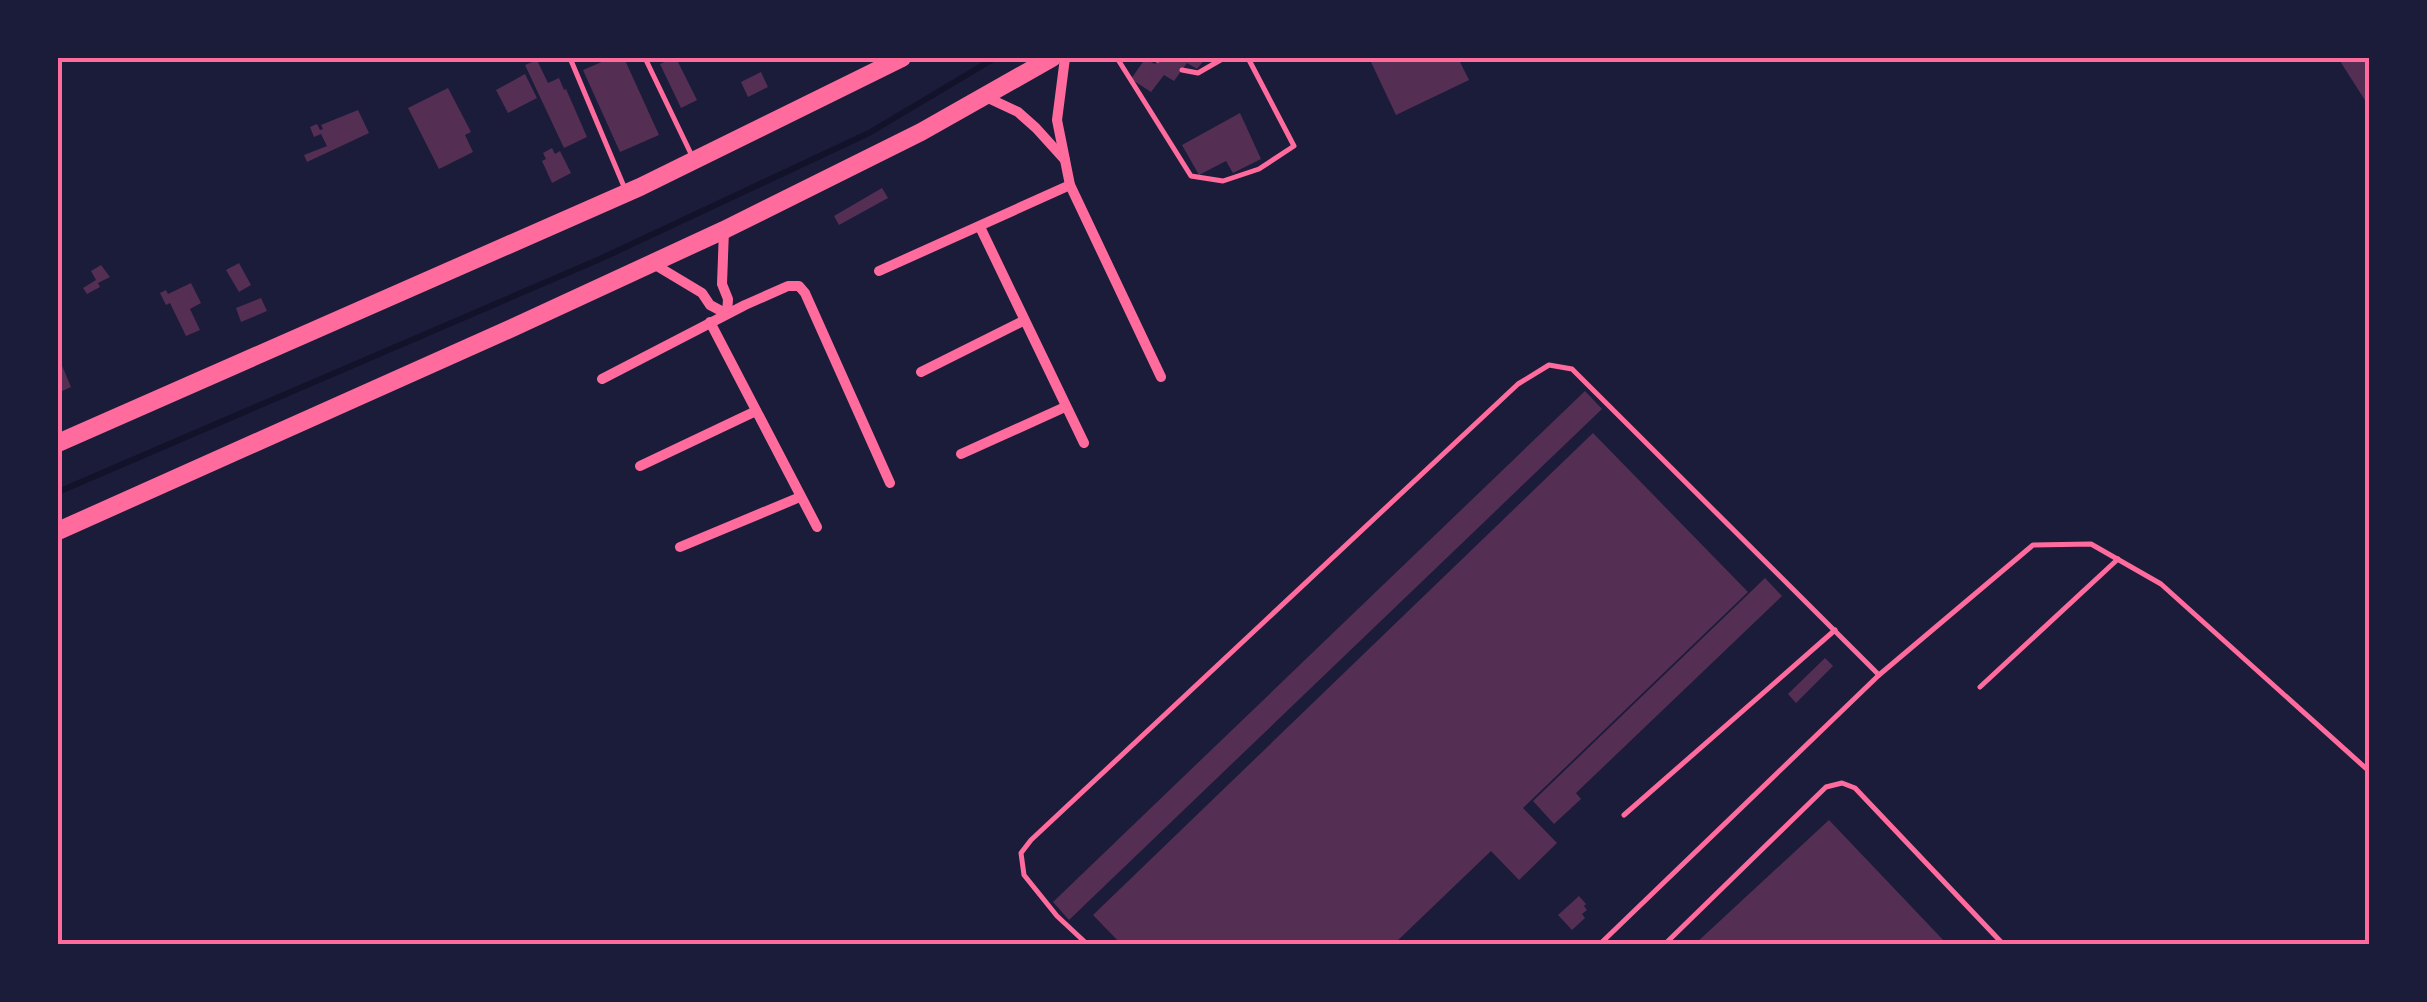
<svg xmlns="http://www.w3.org/2000/svg" width="2427" height="1002" viewBox="0 0 2427 1002" font-family="Karla,sans-serif">
  <rect width="100%" height="100%" fill="#1b1b3a"/>
  <g fill="none" stroke-linecap="round" stroke-linejoin="round">
    <!-- stream -->
    <path stroke="#12122b" stroke-width="6" d="M58,492L600,259L869,133L995,58"/>
  </g>
  <!-- building -->
  <g fill="#542f53">
    <path d="M611,58H624L659,135L620,152L583,70Z"/>
    <path d="M673,58H676L697,100L681,108L660,64Z"/>
    <path d="M1160,58H1206L1197,69L1187,63L1174,81L1164,75L1151,92L1131,79L1145,59L1155,64Z"/>
    <path d="M1379,58H1458L1469,80L1396,115L1371,62Z"/>
    <path d="M2338,58H2370V108Z"/>
    <path d="M537,60L548,83L559,78L564,90L566,89L587,137L564,148L525,65Z"/>
    <path d="M761,72L768,87L748,97L741,82Z"/>
    <path d="M525,74L537,98L508,113L496,90Z"/>
    <path d="M448,88L471,132L465,135L473,152L439,169L408,108Z"/>
    <path d="M358,110L369,133L307,162L304,155L327,146L321,134L314,137L310,127L317,124L320,130L323,129L321,125Z"/>
    <path d="M1240,113L1261,159L1233,173L1226,161L1199,175L1182,145Z"/>
    <path d="M552,148L555,154L560,151L571,173L552,183L542,161L546,159L543,153Z"/>
    <path d="M882,188L888,198L839,225L834,216Z"/>
    <path d="M239,263L251,285L239,292L226,270Z"/>
    <path d="M101,265L110,277L98,283L100,287L87,294L83,288L96,280L91,271Z"/>
    <path d="M191,283L201,303L190,309L200,330L186,336L170,303L166,305L160,293L166,290L168,294Z"/>
    <path d="M261,298L267,311L241,322L236,308Z"/>
    <path d="M58,356L71,387L58,393Z"/>
    <path d="M1585,391L1602,409L1069,920L1053,902Z"/>
    <path d="M1593,433L1748,592L1523,808L1557,843L1519,880L1491,851L1394,944H1121L1093,915Z"/>
    <path d="M1765,578L1782,596L1576,793L1581,799L1554,824L1533,801Z"/>
    <path d="M1825,658L1833,666L1796,703L1788,694Z"/>
    <path d="M1829,820L1947,944H1695Z"/>
    <path d="M1579,896L1586,904L1584,906L1587,910L1582,914L1585,918L1572,930L1558,915Z"/>
  </g>
  <g fill="none" stroke-linecap="round" stroke-linejoin="round">
    <!-- service -->
    <g stroke="#ff6b9d" stroke-width="5">
      <path d="M570,58L625,189"/>
      <path d="M645,58L693,158"/>
      <path d="M1117,58L1191,176L1223,181L1259,169L1294,146L1248,58"/>
      <path d="M1150,58L1158,60"/>
      <path d="M1182,70L1198,73L1224,58"/>
      <path d="M1980,687L2118,559"/>
      <path d="M1624,815L1835,630"/>
      <path d="M1087,944L1057,916L1024,875L1021,853L1031,840L1518,384L1549,365L1572,369L1879,675"/>
      <path d="M1600,944L1879,675L2033,545L2091,544L2161,584L2370,772"/>
      <path d="M1665,944L1826,787L1842,783L1855,788L2003,944"/>
    </g>
    <!-- minor -->
    <g stroke="#ff6b9d" stroke-width="10">
      <path d="M1065,58L1057,120L1070,185L1161,377"/>
      <path d="M986,97L1018,112L1036,128L1065,160"/>
      <path d="M980,227L1084,443"/>
      <path d="M652,263L702,293L710,305L727,314L728,299L722,284L724,230"/>
      <path d="M879,271L1070,185"/>
      <path d="M710,322L817,527"/>
      <path d="M921,372L1023,321"/>
      <path d="M602,379L745,305L788,286H799L805,293L890,483"/>
      <path d="M961,454L1065,407"/>
      <path d="M640,466L756,411"/>
      <path d="M680,547L800,497"/>
    </g>
    <!-- primary -->
    <g stroke="#ff6b9d" stroke-width="18">
      <path d="M58,443L640,187L902,58"/>
      <path d="M58,531L512,328L724,230L921,132L1052,58"/>
    </g>
  </g>
  <!-- border -->
  <rect width="2427" height="1002" fill="none" stroke="#1b1b3a" stroke-width="120"/>
  <rect x="60" y="60" width="2307" height="882" fill="none" stroke="#ff6b9d" stroke-width="4"/>
</svg>
